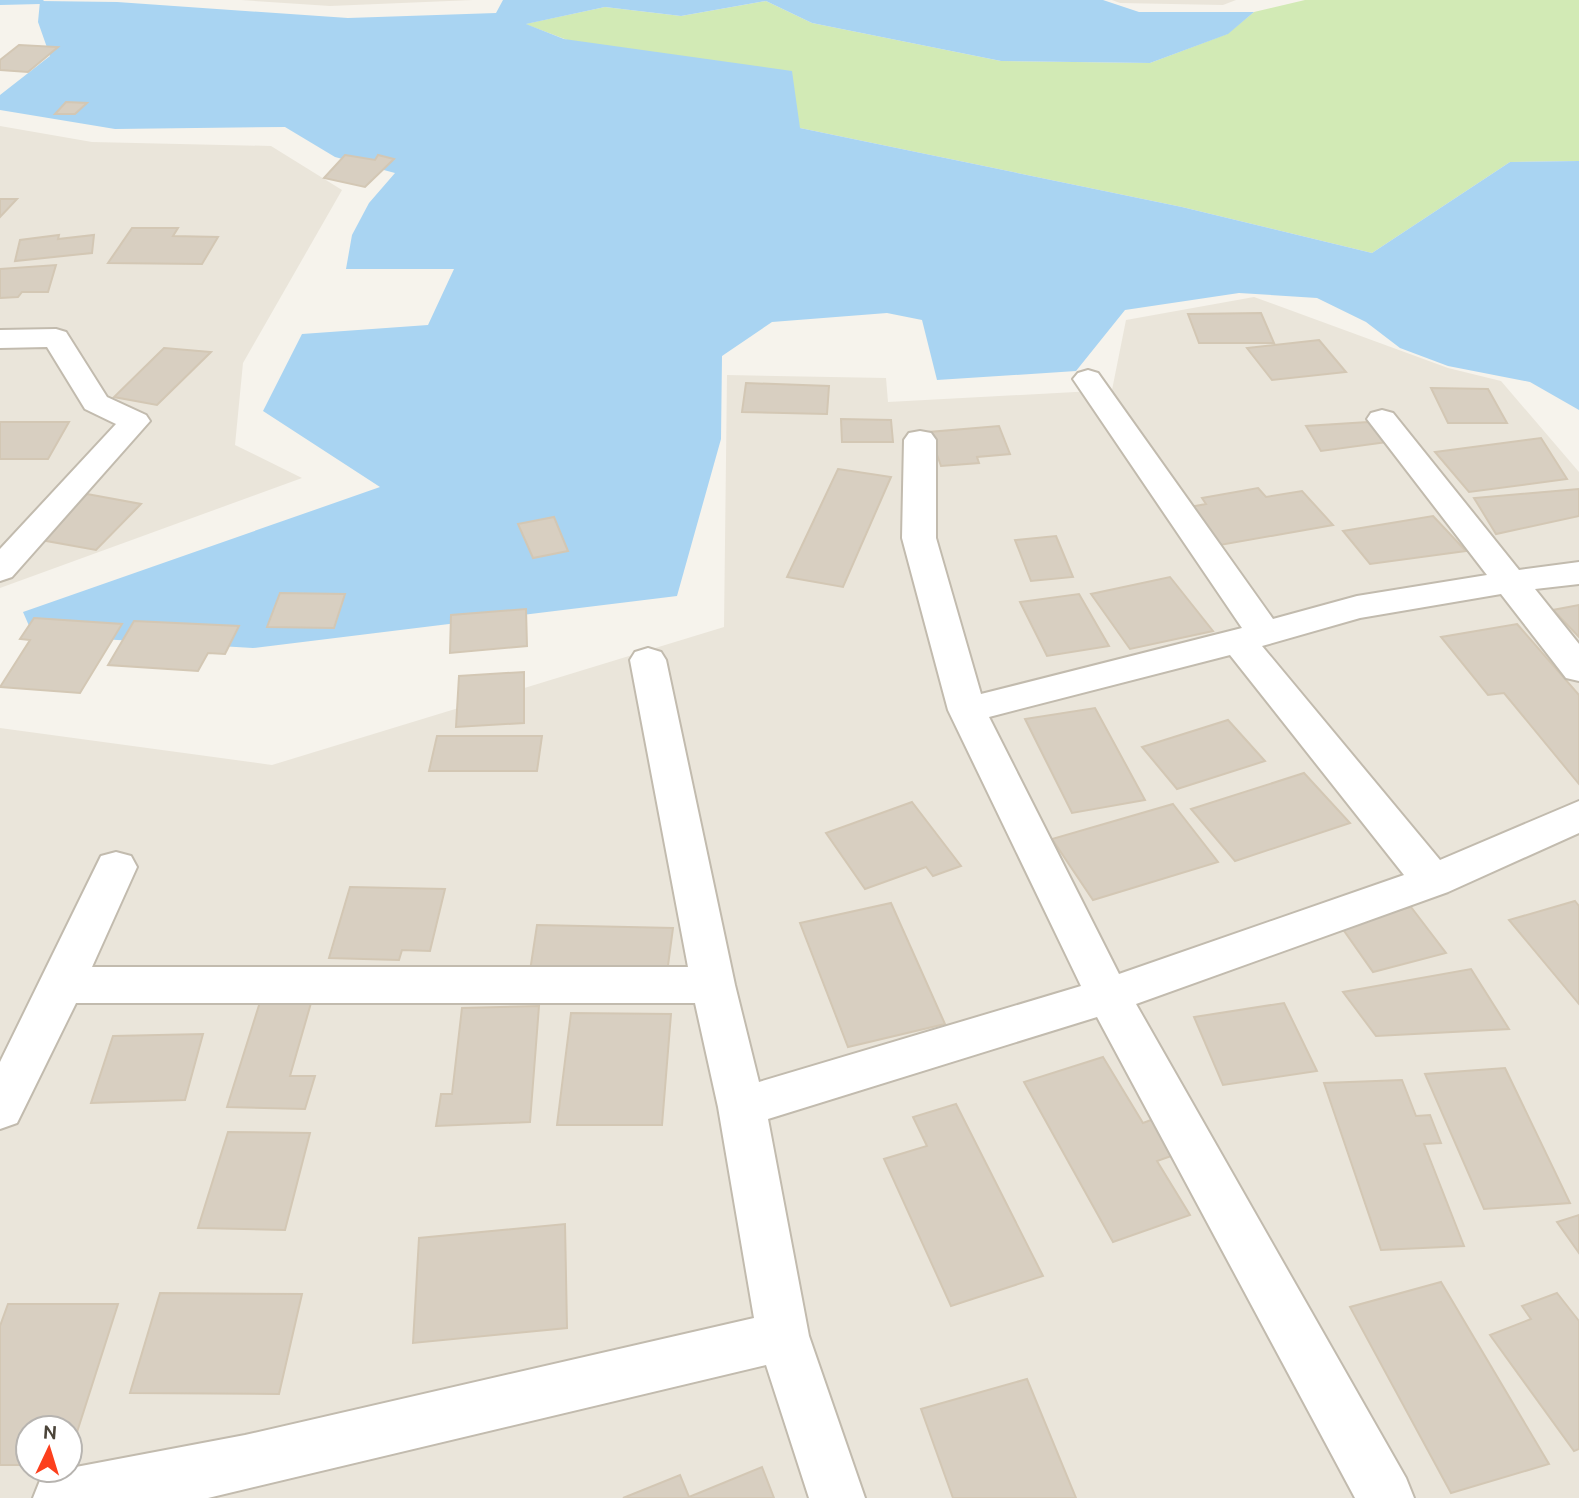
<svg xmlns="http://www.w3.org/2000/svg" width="1579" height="1498" viewBox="0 0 1579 1498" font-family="Ubuntu,sans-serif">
  <rect width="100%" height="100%" fill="#f6f3ec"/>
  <!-- residential -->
  <g fill="#eae5da" fill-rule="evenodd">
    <path d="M241,0H473L330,6Z"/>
    <path d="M1112,0H1236L1223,5L1120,3Z"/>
    <path d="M0,126L92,142L271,146L342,190L243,363L235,445L302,478L0,588Z"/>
    <path d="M1254,297L1448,368L1501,381L1579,472V1498H0V728L272,765L724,627L727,375L886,378L888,402L1112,390L1126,320ZM28,1428H70V1470H28Z"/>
  </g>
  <!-- green -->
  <path fill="#d2eab5" d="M1305,0H1579V161L1510,162L1372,253L1182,207L800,128L525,24L605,7L681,16L766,1L812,23L1001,61L1150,63L1227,34L1254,12Z"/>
  <!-- water -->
  <path fill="#a9d4f2" d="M503,0H1103L1139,12H1254L1228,34L1150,63L1001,61L812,23L766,1L681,16L605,7L526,24L564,39L792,71L800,128L1182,207L1372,253L1510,162L1579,161V410L1530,382L1448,366L1400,348L1366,322L1317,298L1239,293L1125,310L1076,371L937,380L922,320L887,313L772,322L722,356L721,439L677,596L253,648L33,635L23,612L380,487L263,411L302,334L428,325L454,269H346L352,235L369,203L395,173L335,157L285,127L115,129L0,110V95L50,56L38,22L40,1L117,2L348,18L496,13Z"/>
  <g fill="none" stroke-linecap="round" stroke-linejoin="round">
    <!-- stream -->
    <path fill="#a9d4f2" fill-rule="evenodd" d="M0,0H43L44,1L40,4L0,5Z"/>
  </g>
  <!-- building -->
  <g fill="#d8cfc1" stroke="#d3c7b4" stroke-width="2">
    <path d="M19,45L58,47L28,72L0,70V60Z"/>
    <path d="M66,102L87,103L75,114H55Z"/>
    <path d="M345,155L375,160L378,155L394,159L365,187L324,178Z"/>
    <path d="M0,199H17L0,217Z"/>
    <path d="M132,228H178L173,236L218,237L202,264L108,263Z"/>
    <path d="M59,235L58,239L94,235L92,253L15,261L20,240Z"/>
    <path d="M56,265L48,292H22L18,297L0,298V269Z"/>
    <path d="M1261,313L1274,343H1199L1188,314Z"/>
    <path d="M1319,340L1346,372L1272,380L1247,348Z"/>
    <path d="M164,348L211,352L157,405L114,397Z"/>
    <path d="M746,383L829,386L827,414L742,412Z"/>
    <path d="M1431,388L1488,389L1507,423H1448Z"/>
    <path d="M841,419L891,420L893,442H842Z"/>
    <path d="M0,422H69L48,459H0Z"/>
    <path d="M1368,422L1387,442L1321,451L1306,426Z"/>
    <path d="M999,426L1010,454L977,457L979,463L941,466L929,432Z"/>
    <path d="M1541,438L1567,479L1469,492L1435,452Z"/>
    <path d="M838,469L891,477L843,587L787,577Z"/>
    <path d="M1258,488L1266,497L1302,491L1333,525L1220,545L1190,507L1206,504L1202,498Z"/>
    <path d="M1579,489V516L1496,534L1474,498Z"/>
    <path d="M87,494L141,504L96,550L41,540Z"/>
    <path d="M1433,516L1466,551L1370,564L1343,531Z"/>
    <path d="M554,517L568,551L533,558L518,524Z"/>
    <path d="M1056,536L1073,577L1031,581L1015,540Z"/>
    <path d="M1170,577L1213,631L1130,649L1091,594Z"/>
    <path d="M280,593L345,594L334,628L267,627Z"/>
    <path d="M1079,594L1109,646L1047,656L1020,602Z"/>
    <path d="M1579,605V637L1553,610Z"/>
    <path d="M526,609L527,646L450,653L451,615Z"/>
    <path d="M34,618L122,624L80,693L0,687L30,640L20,639Z"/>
    <path d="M134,621L239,626L225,654L208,653L198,671L108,665Z"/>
    <path d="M1517,624L1579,695V784L1504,693L1488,695L1441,637Z"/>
    <path d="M524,672V723L456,727L459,676Z"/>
    <path d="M1095,708L1145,800L1072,813L1025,719Z"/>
    <path d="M1228,720L1265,761L1177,789L1142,747Z"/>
    <path d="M437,736H542L537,771H429Z"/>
    <path d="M1304,773L1350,823L1235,861L1191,809Z"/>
    <path d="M912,802L961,866L933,876L926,867L865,889L826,833Z"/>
    <path d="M1173,804L1218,862L1093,900L1052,839Z"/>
    <path d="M350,887L445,889L430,951L402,950L399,960L329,958Z"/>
    <path d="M1575,901L1579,906V1004L1509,920Z"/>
    <path d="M891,903L945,1024L848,1047L800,923Z"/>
    <path d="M1411,907L1446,953L1373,972L1340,925Z"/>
    <path d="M537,925L673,928L667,973L530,971Z"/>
    <path d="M1471,969L1509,1029L1376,1036L1343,992Z"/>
    <path d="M260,1002L311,1003L290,1076H315L305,1109L227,1107Z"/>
    <path d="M1284,1003L1317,1071L1223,1085L1194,1017Z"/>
    <path d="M539,1006L530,1122L436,1126L441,1094H452L462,1008Z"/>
    <path d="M571,1013L671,1014L662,1125H557Z"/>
    <path d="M203,1034L185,1100L91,1103L113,1036Z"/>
    <path d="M1103,1057L1143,1123L1159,1117L1180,1153L1157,1161L1190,1215L1113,1242L1024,1082Z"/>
    <path d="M1505,1068L1570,1203L1484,1209L1425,1074Z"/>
    <path d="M1402,1080L1416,1116L1430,1115L1441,1143L1424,1144L1464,1246L1381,1250L1324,1083Z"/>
    <path d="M956,1104L1043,1276L951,1306L884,1159L927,1146L913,1117Z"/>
    <path d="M228,1132L310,1133L285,1230L198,1228Z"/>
    <path d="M1579,1215V1253L1557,1222Z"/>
    <path d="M565,1224L567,1328L413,1343L419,1238Z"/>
    <path d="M1441,1282L1549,1464L1451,1493L1350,1307Z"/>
    <path d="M160,1293L302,1294L279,1394L130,1393Z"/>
    <path d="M1557,1293L1579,1321V1449L1574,1451L1490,1335L1531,1319L1522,1306Z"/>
    <path d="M8,1304H118L70,1454V1428H28V1465H0V1326Z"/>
    <path d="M1027,1379L1076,1498H953L921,1409Z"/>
    <path d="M762,1467L774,1498H623L680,1475L689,1497Z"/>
  </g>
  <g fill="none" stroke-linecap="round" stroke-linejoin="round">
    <!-- minor casing -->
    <g stroke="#c2bbae" stroke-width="4">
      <g id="minor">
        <path d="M56,329L66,332L107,397L146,415L150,421L12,577L0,581V549L116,424L85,409L47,347L0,348V330Z"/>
        <path d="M1088,370L1098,373L1273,619L1357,596L1487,575L1367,419L1371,413L1382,410L1393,413L1519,570L1579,562V584L1535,589L1579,644V681L1566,678L1501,594L1360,618L1262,646L1440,860L1579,801V833L1448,892L1136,1004L1406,1478L1414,1498H1355L1097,1017L768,1119L809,1336L865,1498H809L766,1365L208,1498H33L41,1478L60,1470L245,1435L754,1318L718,1107L695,1003H76L17,1123L0,1129V1062L101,856L116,852L131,856L137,867L92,967H688L630,660L635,652L648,648L661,652L666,660L735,985L759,1082L1081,986L948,710L902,538L904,440L909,433L920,431L931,433L936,440V538L981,694L1242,628L1073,379L1078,373ZM1230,655L1404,875L1119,974L989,717Z"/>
      </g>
    </g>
    <!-- minor -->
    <use href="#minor" fill="#fff" fill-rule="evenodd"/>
  </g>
  <!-- north arrow -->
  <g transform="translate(49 1449) rotate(4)"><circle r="33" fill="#ffffff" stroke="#b7b4b0" stroke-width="2"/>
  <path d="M0-5L12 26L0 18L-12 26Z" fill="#fc3f1d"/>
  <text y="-10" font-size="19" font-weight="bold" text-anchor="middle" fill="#4b4439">N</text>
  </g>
</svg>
